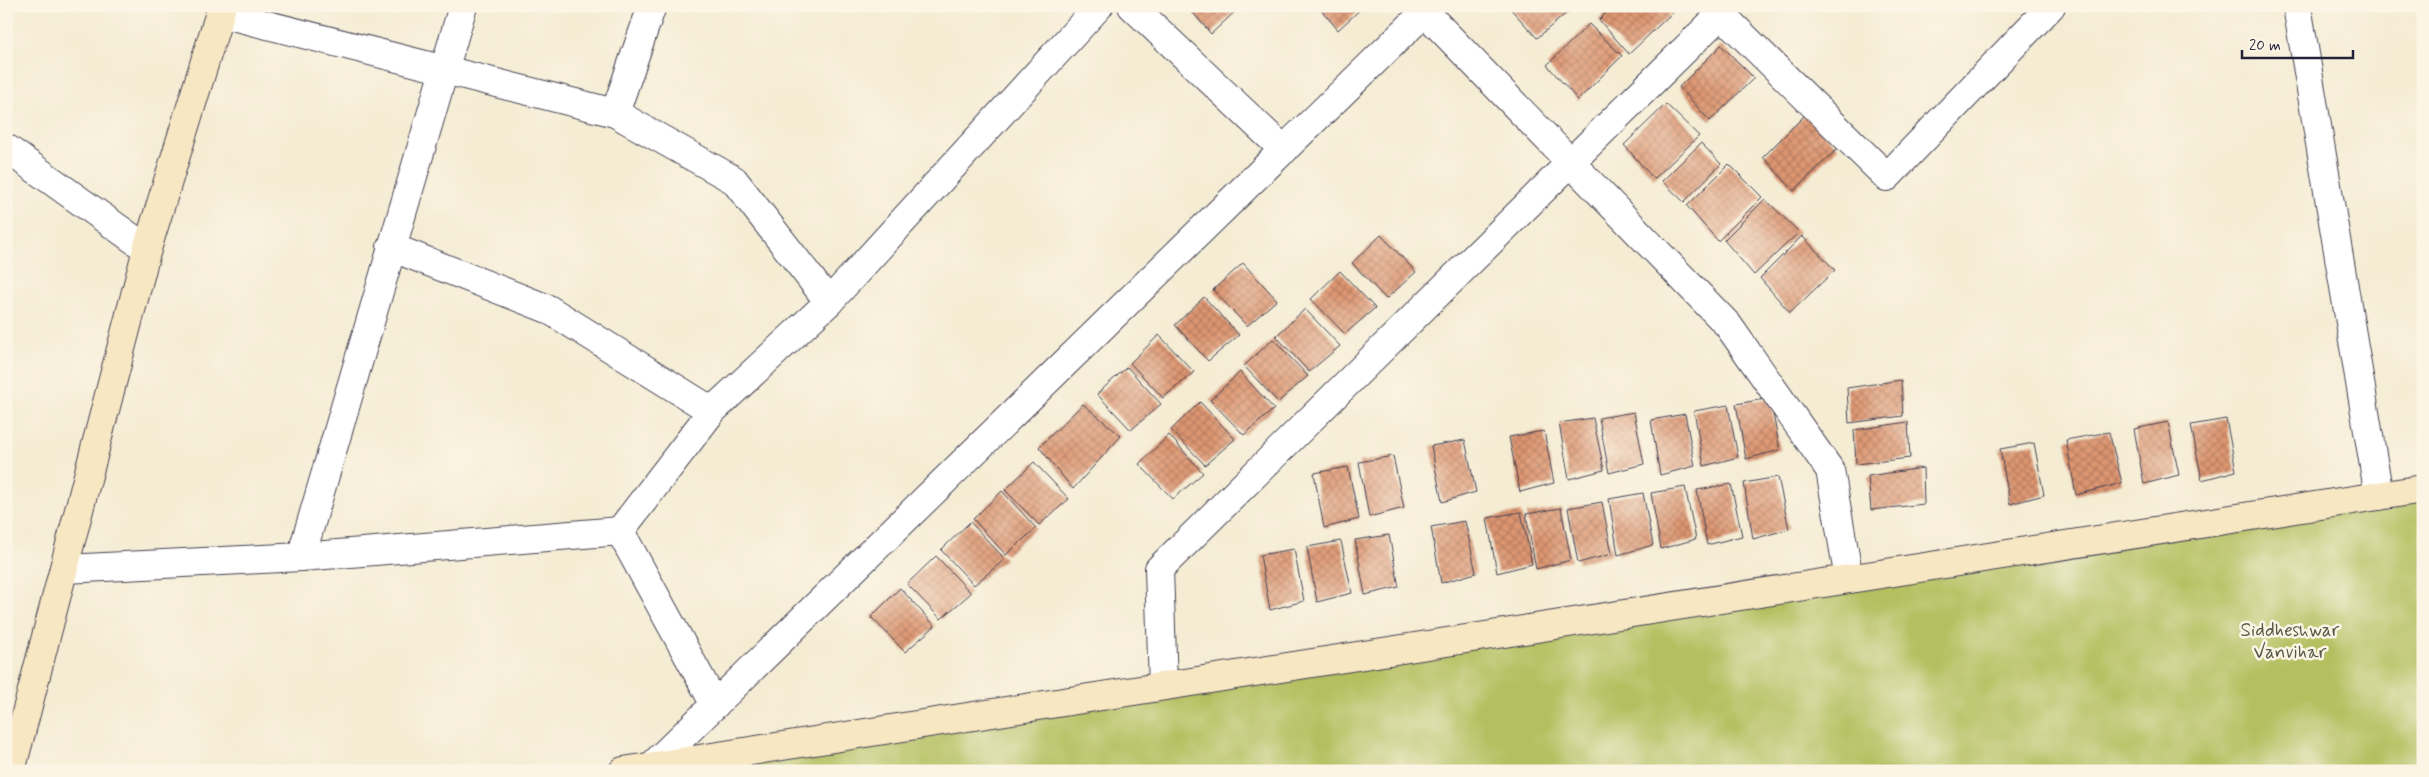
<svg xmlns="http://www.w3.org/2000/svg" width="2429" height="777" viewBox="0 0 2429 777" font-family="Mynerve,sans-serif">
  <defs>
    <pattern id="building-cross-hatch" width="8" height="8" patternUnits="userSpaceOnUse" patternTransform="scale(1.25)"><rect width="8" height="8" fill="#de9671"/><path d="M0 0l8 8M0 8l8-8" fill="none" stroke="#b47a5e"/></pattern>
  </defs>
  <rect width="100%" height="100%" fill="#fcf5e5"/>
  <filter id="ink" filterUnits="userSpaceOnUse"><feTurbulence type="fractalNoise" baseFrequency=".02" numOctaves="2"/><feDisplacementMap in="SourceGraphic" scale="10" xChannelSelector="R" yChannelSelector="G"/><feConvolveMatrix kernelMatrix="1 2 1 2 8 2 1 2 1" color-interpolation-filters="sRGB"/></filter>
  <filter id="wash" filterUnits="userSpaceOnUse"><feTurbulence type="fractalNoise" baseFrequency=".0096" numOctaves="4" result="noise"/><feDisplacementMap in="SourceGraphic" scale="20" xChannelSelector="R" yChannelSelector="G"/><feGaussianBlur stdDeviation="1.12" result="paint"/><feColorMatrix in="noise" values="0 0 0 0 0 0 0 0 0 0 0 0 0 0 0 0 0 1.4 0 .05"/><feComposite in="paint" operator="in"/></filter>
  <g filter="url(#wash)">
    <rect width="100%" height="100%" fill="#f4ecd3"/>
    <!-- green -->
    <path fill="#b4c061" stroke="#6b714e" d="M2423,489V771H623Z"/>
    <g id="blocks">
      <!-- building -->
      <g fill="url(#building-cross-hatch)">
        <path d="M1193,6H1241L1211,34L1190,9Z"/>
        <path d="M1318,6H1364L1338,30Z"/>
        <path d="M1508,6H1575L1537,38Z"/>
        <path d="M1613,6H1669L1674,11L1629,54L1599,20Z"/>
        <path d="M1589,24L1622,56L1578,100L1547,65Z"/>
        <path d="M1721,45L1754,78L1710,121L1679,87Z"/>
        <path d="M1666,104L1699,136L1654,179L1624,145Z"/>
        <path d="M1805,115L1838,148L1794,191L1763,157Z"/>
        <path d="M1701,143L1721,164L1684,202L1662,181Z"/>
        <path d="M1729,164L1762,197L1718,241L1687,206Z"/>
        <path d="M1765,199L1799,232L1754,275L1724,240Z"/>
        <path d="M1381,235L1416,272L1386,299L1352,263Z"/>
        <path d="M1802,236L1835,270L1790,313L1760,278Z"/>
        <path d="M1243,263L1277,300L1247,326L1213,290Z"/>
        <path d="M1340,271L1375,308L1345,334L1311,299Z"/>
        <path d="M1204,297L1239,335L1208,361L1175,325Z"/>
        <path d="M1305,309L1340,346L1309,372L1276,336Z"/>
        <path d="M1159,335L1194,372L1163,398L1130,363Z"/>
        <path d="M1273,339L1308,376L1278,402L1244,366Z"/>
        <path d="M1127,367L1161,404L1131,430L1097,394Z"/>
        <path d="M1240,372L1274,409L1244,435L1210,400Z"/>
        <path d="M1901,380L1903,416L1849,423L1847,388Z"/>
        <path d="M1770,398L1780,450L1746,459L1736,404Z"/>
        <path d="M1200,402L1235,439L1205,465L1171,430Z"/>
        <path d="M1083,404L1121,436L1073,489L1039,447Z"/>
        <path d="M1728,405L1738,457L1704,466L1694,411Z"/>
        <path d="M1634,412L1644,464L1609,473L1599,418Z"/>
        <path d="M1685,414L1695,466L1660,475L1651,420Z"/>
        <path d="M1593,418L1604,470L1569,479L1559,423Z"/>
        <path d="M2226,419L2236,471L2202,480L2191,425Z"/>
        <path d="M1908,422L1910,458L1856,464L1854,430Z"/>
        <path d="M2168,422L2179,475L2144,484L2134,429Z"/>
        <path d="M1544,431L1554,483L1520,492L1509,437Z"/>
        <path d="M2109,432L2122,483L2076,495L2066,440Z"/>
        <path d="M1169,435L1203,473L1173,499L1139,464Z"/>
        <path d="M1465,440L1476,492L1442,502L1431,446Z"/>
        <path d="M2034,443L2044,495L2010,504L2000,449Z"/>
        <path d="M1393,456L1404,508L1369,517L1359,462Z"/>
        <path d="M1034,462L1069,499L1039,525L1005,490Z"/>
        <path d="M1348,467L1359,519L1324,528L1314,473Z"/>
        <path d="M1923,468L1924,504L1871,510L1868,476Z"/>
        <path d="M1778,477L1789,529L1753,539L1744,483Z"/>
        <path d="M1731,484L1742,536L1707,545L1697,490Z"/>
        <path d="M1685,487L1696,539L1661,549L1651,493Z"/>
        <path d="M1002,491L1036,528L1006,555L973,519Z"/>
        <path d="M1643,493L1653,545L1618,555L1609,499Z"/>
        <path d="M1602,502L1612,554L1578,563L1568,508Z"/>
        <path d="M1561,508L1571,560L1536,569L1526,514Z"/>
        <path d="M1521,512L1532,564L1497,573L1487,518Z"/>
        <path d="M1465,521L1476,573L1441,583L1431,527Z"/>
        <path d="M970,522L1005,559L974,585L941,550Z"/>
        <path d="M1389,535L1399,587L1365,595L1355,540Z"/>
        <path d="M1341,541L1352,593L1317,602L1307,547Z"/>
        <path d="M1294,549L1304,601L1270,610L1260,555Z"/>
        <path d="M936,556L971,593L941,619L907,584Z"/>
        <path d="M900,588L935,626L905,652L871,617Z"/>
      </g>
    </g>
  </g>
  <g filter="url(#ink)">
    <use href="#blocks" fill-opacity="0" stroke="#424052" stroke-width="1"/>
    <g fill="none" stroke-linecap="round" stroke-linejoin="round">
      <!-- street casing -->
      <g stroke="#424052" stroke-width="30">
        <g id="street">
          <path d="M1132,6L1284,150"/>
          <path d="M1419,6L1728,325L1830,470L1849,579"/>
          <path d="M2297,6L2379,496"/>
          <path d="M220,13L615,113L734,180L829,302"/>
          <path d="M1721,14L1887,177L2051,6"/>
          <path d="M615,113L652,6"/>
          <path d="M6,148L147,249"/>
          <path d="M391,247L548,309L712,411"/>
          <path d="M301,557L463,6"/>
          <path d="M65,569L301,557L620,531"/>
          <path d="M1163,686L1159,569L1729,6"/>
          <path d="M715,705L620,531L712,411L829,302L1099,6"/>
          <path d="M652,766L1431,6"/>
        </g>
      </g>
      <!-- secondary casing -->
      <g stroke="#424052" stroke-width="30">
        <g id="secondary">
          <path d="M11,771L147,249L222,6"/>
          <path d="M623,771L2423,489"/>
        </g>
      </g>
      <!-- street -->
      <use href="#street" stroke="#fff" stroke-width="28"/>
      <!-- secondary -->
      <use href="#secondary" stroke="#f8e7c3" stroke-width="28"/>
    </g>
  </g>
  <g text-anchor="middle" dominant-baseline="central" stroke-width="5" stroke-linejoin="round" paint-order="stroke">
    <!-- park labels -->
    <g font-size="19" fill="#555948" stroke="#fcf5e5">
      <text x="2290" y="630">Siddheshwar<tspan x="2290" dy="22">Vanvihar</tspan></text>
    </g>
  </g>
  <!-- margin -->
  <rect width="2429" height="777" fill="none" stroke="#fcf5e5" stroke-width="25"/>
  <!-- scale -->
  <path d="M2242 50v8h111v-8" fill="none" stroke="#22223b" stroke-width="2.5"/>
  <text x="2249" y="50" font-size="15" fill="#22223b" stroke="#fcf5e5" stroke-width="4" paint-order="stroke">20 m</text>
</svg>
